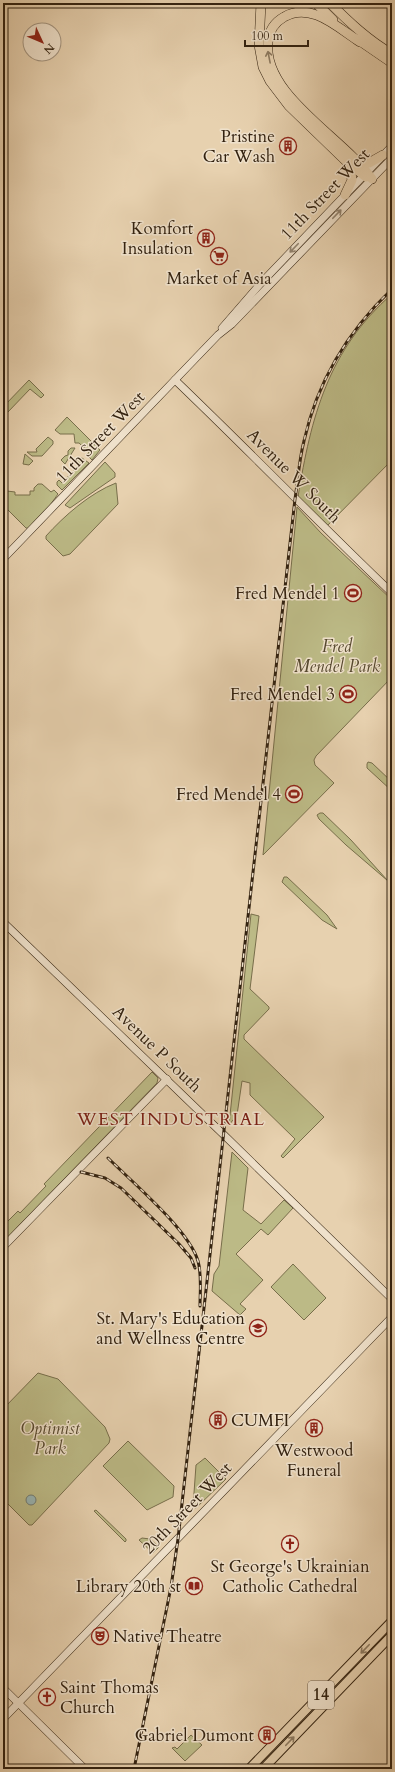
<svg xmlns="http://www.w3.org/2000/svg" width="395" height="1772" viewBox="0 0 395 1772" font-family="Cardo,serif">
  <rect width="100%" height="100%" fill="#e7d1af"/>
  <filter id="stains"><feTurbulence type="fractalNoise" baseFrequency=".005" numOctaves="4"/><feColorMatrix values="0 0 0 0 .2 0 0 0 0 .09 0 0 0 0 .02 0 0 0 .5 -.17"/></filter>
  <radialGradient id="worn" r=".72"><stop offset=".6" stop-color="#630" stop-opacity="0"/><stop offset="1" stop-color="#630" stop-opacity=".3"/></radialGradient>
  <!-- green -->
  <g fill="#bcba86" stroke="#786e4b">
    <path d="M392,294V460L327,526L298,497C311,417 328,350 392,294Z"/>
    <path d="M29,380L44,395L41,398L30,389L7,413L4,409V406Z"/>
    <path d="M67,417L100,450L92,460L87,455L89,452L79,443H75L74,434H60L55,430Z"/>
    <path d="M48,437L53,441V444L42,456H32L27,452H37L36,449Z"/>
    <path d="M71,448H75L65,464L61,460L65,456L68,455V451Z"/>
    <path d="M25,454L33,461L29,465L23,464Z"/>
    <path d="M82,458L89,463L62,490L57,485V482L59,480L62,483L78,466L75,463L78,459Z"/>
    <path d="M105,462L115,473V477L70,508L65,505Z"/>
    <path d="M5,470L7,472V491L15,492V495H30V491H34V488L38,484H42L51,492L54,490L58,494L33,529L26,528L3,505V472Z"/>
    <path d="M116,483L118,504L70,554L63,556L46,539V536C64,516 90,493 116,483Z"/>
    <path d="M297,507L321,533L392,600V677L316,756L314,760L315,765L334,783L263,855Z"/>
    <path d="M368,762L372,763L392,782V791L367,768V764Z"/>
    <path d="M320,813H323L351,840L388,881L346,845L319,819L317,815Z"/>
    <path d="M284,877H287L327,915L337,929L322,920L282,882Z"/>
    <path d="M251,914L259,916L250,989L269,1007V1009L244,1035V1039L324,1117L283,1158L281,1156L295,1139L250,1095V1083L242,1081L237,1115L229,1125Z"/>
    <path d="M152,1072L158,1078L157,1083L3,1242V1226L18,1211L20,1213L46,1186L44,1184Z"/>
    <path d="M232,1152L248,1168L243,1210L261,1224L284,1200L293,1208L268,1235L261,1229L236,1254L263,1280L240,1304L246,1309L240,1315L212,1291L214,1274L219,1266Z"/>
    <path d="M293,1264L326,1298L304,1320L271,1287Z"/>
    <path d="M38,1373L58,1379L105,1427L110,1439L109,1443L32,1525H29L3,1499V1409Z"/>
    <path d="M128,1441L174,1486L173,1497L147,1510L103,1466Z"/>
    <path d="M205,1458L226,1479L196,1508L193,1507L196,1465Z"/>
    <path d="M96,1510L126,1539V1541L125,1542L94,1511Z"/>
    <path d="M142,1538L150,1539L159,1547L153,1553L139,1540Z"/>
    <path d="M191,1735L202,1745L185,1761L172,1748L175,1747L177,1749Z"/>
  </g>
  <!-- water -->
  <circle fill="#99b5b3" stroke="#707a72" cx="31" cy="1500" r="5"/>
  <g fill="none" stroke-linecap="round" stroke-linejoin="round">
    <!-- secondary casing -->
    <g stroke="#332210" stroke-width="8">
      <g id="secondary">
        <path d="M222,328L262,282L392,146"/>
        <path d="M175,380C248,450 319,523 392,593"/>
        <path d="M3,559L218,335L232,324L392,158"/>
        <path d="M3,922L224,1135L392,1299"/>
        <path d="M3,1247L167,1079"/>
        <path d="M3,1688L85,1769"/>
        <path d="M3,1719L392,1317"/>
      </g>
    </g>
    <!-- primary casing -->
    <g stroke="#332210" stroke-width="10">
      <g id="primary">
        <path d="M249,1769L392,1621"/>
        <path d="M263,1769L392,1635"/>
      </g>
    </g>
    <!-- highway casing -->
    <g stroke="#332210" stroke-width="10">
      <g id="highway">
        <path d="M261,3L259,45L263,67L270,81L289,106L350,165L366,177"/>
        <path d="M316,3L333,20"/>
        <path d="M330,3C349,22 368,40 392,54"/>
        <path d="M357,39L392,63"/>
        <path d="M360,42C338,28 311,1 284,17C275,22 269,31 268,42C262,95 344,138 372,179"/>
        <path d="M356,160L369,163L383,155"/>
        <path d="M345,195L352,180L350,165"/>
      </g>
    </g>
    <!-- secondary -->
    <use href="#secondary" stroke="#efe1cb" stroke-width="7"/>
    <!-- primary -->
    <use href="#primary" stroke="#e7d1af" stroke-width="8"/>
    <!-- highway -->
    <use href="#highway" stroke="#e7d1af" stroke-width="9"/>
    <!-- rail casing -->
    <g stroke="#332210" stroke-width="3">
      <g id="rail">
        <path d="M108,1158C132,1182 189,1230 198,1261C202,1275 200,1292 200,1306"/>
        <path d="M81,1172L105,1178L121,1188L179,1244L191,1258L195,1268"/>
        <path d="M134,1769L171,1587L178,1539L295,499C298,480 299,460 304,441C317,382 348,331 392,289"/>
      </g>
    </g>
    <!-- rail -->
    <use href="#rail" stroke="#efe1cb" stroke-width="1.5" stroke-dasharray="4.5" stroke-linecap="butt"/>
  </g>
  <!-- one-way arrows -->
  <defs><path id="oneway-shaft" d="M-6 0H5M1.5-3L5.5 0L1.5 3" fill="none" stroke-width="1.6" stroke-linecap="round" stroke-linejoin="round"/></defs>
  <g stroke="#8d7a60">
    <use href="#oneway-shaft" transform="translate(269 57) rotate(-101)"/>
    <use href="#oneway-shaft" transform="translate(365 1649) rotate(134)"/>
    <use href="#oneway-shaft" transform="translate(290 1741) rotate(-46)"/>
  </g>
  <g stroke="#91826e">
    <use href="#oneway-shaft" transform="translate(337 214) rotate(-46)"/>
    <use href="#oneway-shaft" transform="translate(294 248) rotate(134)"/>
  </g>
  <!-- icons -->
  <defs>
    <g id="building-ring" transform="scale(0.9)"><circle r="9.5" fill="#efe1cb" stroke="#8f2418" stroke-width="1.5"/><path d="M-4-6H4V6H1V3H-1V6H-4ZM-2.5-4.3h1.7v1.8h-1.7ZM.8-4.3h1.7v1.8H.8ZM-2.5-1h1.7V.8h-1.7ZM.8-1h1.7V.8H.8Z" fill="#8f2418"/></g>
    <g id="supermarket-ring" transform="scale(0.9)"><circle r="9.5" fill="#efe1cb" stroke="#8f2418" stroke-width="1.5"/><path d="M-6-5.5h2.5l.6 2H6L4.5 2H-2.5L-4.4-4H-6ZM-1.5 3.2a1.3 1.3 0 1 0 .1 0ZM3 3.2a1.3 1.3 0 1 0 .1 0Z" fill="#8f2418"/></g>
    <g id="stadium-ring" transform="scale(0.9)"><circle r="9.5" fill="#efe1cb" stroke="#8f2418" stroke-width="1.5"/><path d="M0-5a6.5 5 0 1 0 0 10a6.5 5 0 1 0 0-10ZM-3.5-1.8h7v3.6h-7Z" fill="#8f2418"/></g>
    <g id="school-ring" transform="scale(0.9)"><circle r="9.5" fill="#efe1cb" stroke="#8f2418" stroke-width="1.5"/><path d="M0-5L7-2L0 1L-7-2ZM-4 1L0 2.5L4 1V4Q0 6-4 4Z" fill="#8f2418"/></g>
    <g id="church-ring" transform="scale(0.9)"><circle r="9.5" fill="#efe1cb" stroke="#8f2418" stroke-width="1.5"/><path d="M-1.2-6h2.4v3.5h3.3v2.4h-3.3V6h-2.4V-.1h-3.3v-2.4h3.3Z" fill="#8f2418"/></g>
    <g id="library-ring" transform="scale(0.9)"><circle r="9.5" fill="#efe1cb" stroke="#8f2418" stroke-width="1.5"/><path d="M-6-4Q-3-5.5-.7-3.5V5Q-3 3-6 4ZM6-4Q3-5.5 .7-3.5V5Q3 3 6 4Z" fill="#8f2418"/></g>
    <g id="theatre-ring" transform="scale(0.9)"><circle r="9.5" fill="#efe1cb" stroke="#8f2418" stroke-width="1.5"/><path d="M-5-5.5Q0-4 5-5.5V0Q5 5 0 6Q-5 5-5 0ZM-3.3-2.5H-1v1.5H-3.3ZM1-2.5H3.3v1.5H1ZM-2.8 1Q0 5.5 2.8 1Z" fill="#8f2418"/></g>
  </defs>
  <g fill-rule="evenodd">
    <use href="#building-ring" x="288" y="146"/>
    <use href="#building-ring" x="206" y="238"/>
    <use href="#supermarket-ring" x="219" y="256"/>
    <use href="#stadium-ring" x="353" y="593"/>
    <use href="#stadium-ring" x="348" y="694"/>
    <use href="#stadium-ring" x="294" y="794"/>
    <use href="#school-ring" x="258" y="1328"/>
    <use href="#building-ring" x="218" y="1420"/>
    <use href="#building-ring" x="314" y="1428"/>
    <use href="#church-ring" x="290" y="1544"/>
    <use href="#library-ring" x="194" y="1586"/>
    <use href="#theatre-ring" x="100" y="1636"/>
    <use href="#church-ring" x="47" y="1697"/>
    <use href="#building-ring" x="267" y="1735"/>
  </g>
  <g text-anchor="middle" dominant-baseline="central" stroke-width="3" stroke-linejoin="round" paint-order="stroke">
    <!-- shield labels -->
    <rect fill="#efe1cb" stroke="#6b5b48" stroke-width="1" x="308" y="1681" width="26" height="28" rx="3"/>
    <g font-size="16" font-weight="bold" fill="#332210">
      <text x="321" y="1695">14</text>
    </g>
    <!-- poi labels -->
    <g font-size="17" fill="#332210" stroke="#efe1cb" text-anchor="end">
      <text x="275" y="136">Pristine<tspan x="275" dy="20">Car Wash</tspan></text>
      <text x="193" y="228">Komfort<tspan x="193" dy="20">Insulation</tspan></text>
      <text x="219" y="278" text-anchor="middle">Market of Asia</text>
      <text x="340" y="593">Fred Mendel 1</text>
      <text x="335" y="694">Fred Mendel 3</text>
      <text x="281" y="794">Fred Mendel 4</text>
      <text x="245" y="1318">St. Mary's Education<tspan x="245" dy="20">and Wellness Centre</tspan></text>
      <text x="231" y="1420" text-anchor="start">CUMFI</text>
      <text x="314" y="1450" text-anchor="middle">Westwood<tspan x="314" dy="20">Funeral</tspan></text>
      <text x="290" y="1566" text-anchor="middle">St George's Ukrainian<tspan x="290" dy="20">Catholic Cathedral</tspan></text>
      <text x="181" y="1586">Library 20th st</text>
      <text x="113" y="1636" text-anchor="start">Native Theatre</text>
      <text x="60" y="1687" text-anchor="start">Saint Thomas<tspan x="60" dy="20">Church</tspan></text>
      <text x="254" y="1735">Gabriel Dumont</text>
    </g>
    <!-- street labels -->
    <g font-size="17" fill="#332210" stroke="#efe1cb">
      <text transform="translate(325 194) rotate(-46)">11th Street West</text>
      <text transform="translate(100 437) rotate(-46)">11th Street West</text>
      <text transform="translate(294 476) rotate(45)">Avenue W South</text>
      <text transform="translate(157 1049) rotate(44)">Avenue P South</text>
      <text transform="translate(187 1508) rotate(-46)">20th Street West</text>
    </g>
    <!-- park labels -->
    <g font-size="17" font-style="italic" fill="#55482e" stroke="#efe1cb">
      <text x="337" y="646">Fred<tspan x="337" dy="20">Mendel Park</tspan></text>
      <text x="50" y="1428">Optimist<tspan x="50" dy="20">Park</tspan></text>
    </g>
    <!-- neighbourhood labels -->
    <g font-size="18" letter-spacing="1" fill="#7a1f14" stroke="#efe1cb">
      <text x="171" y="1119">WEST INDUSTRIAL</text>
    </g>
  </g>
  <!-- margin -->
  <rect width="395" height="1772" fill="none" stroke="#e7d1af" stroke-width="16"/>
  <rect x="4" y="4" width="387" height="1764" fill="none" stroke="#332210" stroke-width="2"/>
  <rect x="8" y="8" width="379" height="1756" fill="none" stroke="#332210"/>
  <!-- north arrow -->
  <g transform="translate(42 42) rotate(134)"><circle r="19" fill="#efe1cb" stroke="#a49580"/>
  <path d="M0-3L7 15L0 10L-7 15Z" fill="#8f2418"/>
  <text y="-6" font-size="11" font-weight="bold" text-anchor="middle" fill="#332210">N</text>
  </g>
  <!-- scale -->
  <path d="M245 40v6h63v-6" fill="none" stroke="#332210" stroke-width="2"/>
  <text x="251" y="40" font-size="12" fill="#332210" stroke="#efe1cb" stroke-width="3" paint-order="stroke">100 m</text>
  <rect width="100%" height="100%" filter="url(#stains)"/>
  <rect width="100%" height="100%" fill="url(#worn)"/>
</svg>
